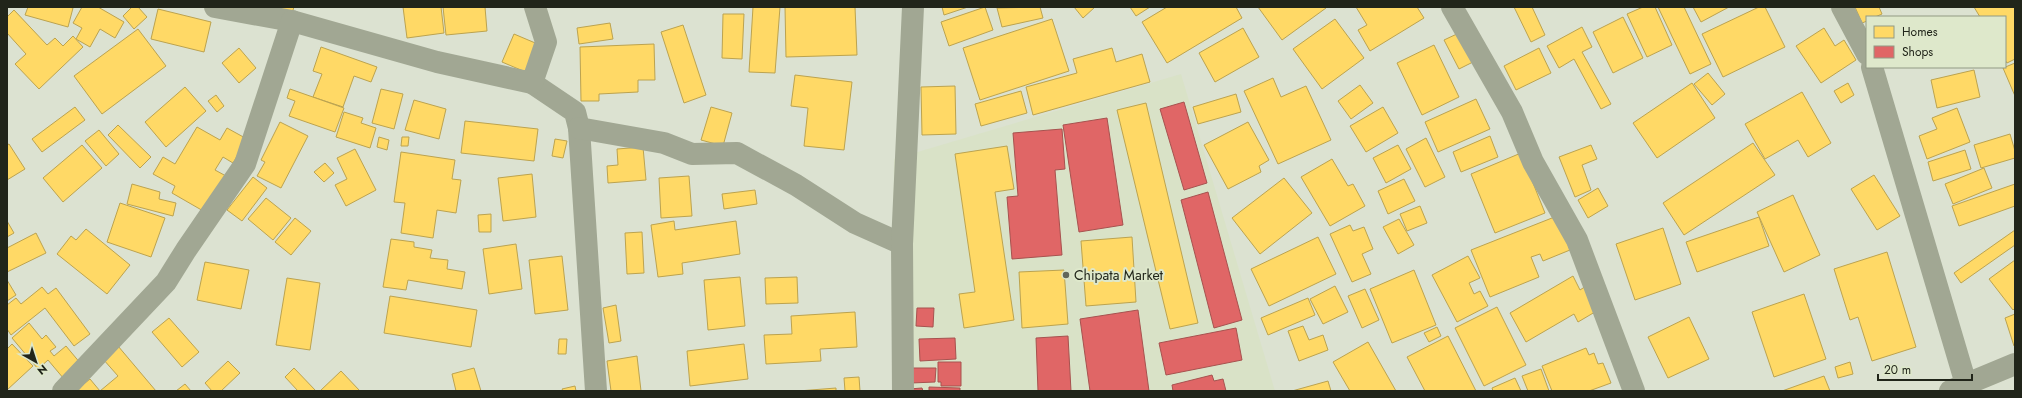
<svg xmlns="http://www.w3.org/2000/svg" width="2022" height="398" viewBox="0 0 2022 398" font-family="Jost,sans-serif">
  <rect width="100%" height="100%" fill="#dce2d1"/>
  <!-- built -->
  <path fill="#d9e2c7" d="M1181,74L1275,391H892L894,159Z"/>
  <!-- homes -->
  <g fill="#ffd966" stroke="#bca34f">
    <path d="M28,7H69L73,8L68,27L25,15Z"/>
    <path d="M82,7H98L124,22L115,38L100,29L90,47L76,39L82,28L73,23Z"/>
    <path d="M132,7H138L147,17L134,29L123,16Z"/>
    <path d="M276,7H294L291,16Z"/>
    <path d="M403,7H441L444,33L407,38Z"/>
    <path d="M443,7H485L487,31L446,35Z"/>
    <path d="M753,7H780L775,73L749,72Z"/>
    <path d="M785,7H855L857,55L786,57Z"/>
    <path d="M942,7H968L944,15Z"/>
    <path d="M985,7L993,30L949,46L941,22Z"/>
    <path d="M1040,7L1043,18L1002,27L997,8Z"/>
    <path d="M1074,7H1095L1083,18Z"/>
    <path d="M1130,7H1150L1136,16Z"/>
    <path d="M1167,7H1236L1242,18L1167,63L1142,22Z"/>
    <path d="M1258,7H1325L1326,8L1282,40Z"/>
    <path d="M1356,7H1417L1424,18L1370,51L1358,30L1367,25Z"/>
    <path d="M1514,7H1532L1545,35L1531,42Z"/>
    <path d="M1643,7H1655L1672,45L1647,57L1627,14Z"/>
    <path d="M1658,7H1684L1711,64L1690,74Z"/>
    <path d="M1693,7H1729L1701,22Z"/>
    <path d="M1759,7H1765L1785,47L1723,77L1702,34Z"/>
    <path d="M1855,7H1879L1882,14L1875,17H1867V21L1862,23Z"/>
    <path d="M1974,7H2015V59L2007,63L2005,60V17H1980Z"/>
    <path d="M158,9L211,22L204,52L151,39Z"/>
    <path d="M14,10L47,45L55,38L63,46L73,36L83,47L39,89L15,64L26,54L7,33V17Z"/>
    <path d="M723,14H744L742,59L722,58Z"/>
    <path d="M1623,17L1643,58L1613,73L1593,32Z"/>
    <path d="M1052,19L1069,71L980,100L963,48Z"/>
    <path d="M1335,19L1364,58L1322,89L1293,49Z"/>
    <path d="M610,23L613,39L579,44L577,28Z"/>
    <path d="M683,25L706,95L684,103L661,32Z"/>
    <path d="M1582,27L1592,47L1582,52L1611,104L1601,109L1574,59L1559,68L1547,46Z"/>
    <path d="M1243,28L1259,57L1215,82L1199,53Z"/>
    <path d="M1824,28L1835,46L1844,40L1856,60L1821,83L1796,46Z"/>
    <path d="M138,29L166,66L102,114L74,76Z"/>
    <path d="M1459,33L1473,62L1459,69L1444,40Z"/>
    <path d="M514,34L540,45L528,73L502,62Z"/>
    <path d="M654,44L655,80H638V92L599,94V101H581L580,47Z"/>
    <path d="M1434,45L1459,97L1422,115L1397,63Z"/>
    <path d="M321,47L377,67L371,82L354,76L343,107L313,97L322,74L313,71Z"/>
    <path d="M239,48L256,68L239,83L222,63Z"/>
    <path d="M1112,48L1116,62L1142,54L1150,82L1033,115L1026,87L1077,73L1073,59Z"/>
    <path d="M1539,48L1551,73L1516,90L1504,66Z"/>
    <path d="M2015,63V96L2003,68Z"/>
    <path d="M1974,70L1980,97L1937,108L1931,80Z"/>
    <path d="M1708,73L1725,94L1712,105L1694,84Z"/>
    <path d="M795,75L852,82L844,150L804,146L808,108L791,106Z"/>
    <path d="M1273,78L1281,97L1306,86L1331,140L1278,164L1244,91Z"/>
    <path d="M1692,83L1715,118L1657,158L1633,123Z"/>
    <path d="M1848,83L1854,95L1841,103L1834,91Z"/>
    <path d="M1360,85L1373,103L1351,119L1338,101Z"/>
    <path d="M955,86L956,134L922,135L921,87Z"/>
    <path d="M185,87L206,111L166,147L145,122Z"/>
    <path d="M290,89L344,108L335,132L289,116L295,101L287,98Z"/>
    <path d="M381,89L403,94L394,129L372,123Z"/>
    <path d="M1021,91L1027,113L981,126L975,104Z"/>
    <path d="M1802,92L1831,143L1808,157L1798,140L1765,159L1745,124Z"/>
    <path d="M1236,94L1241,112L1198,124L1193,107Z"/>
    <path d="M216,95L224,106L217,112L208,101Z"/>
    <path d="M1476,99L1490,129L1438,152L1425,122Z"/>
    <path d="M414,100L446,109L439,139L405,130Z"/>
    <path d="M1146,103L1198,323L1170,329L1117,110Z"/>
    <path d="M75,107L85,120L42,152L32,139Z"/>
    <path d="M711,107L732,113L723,146L701,140Z"/>
    <path d="M1383,107L1398,133L1366,152L1350,126Z"/>
    <path d="M1957,108L1970,142L1927,159L1919,136L1937,129L1932,118Z"/>
    <path d="M344,112L363,118L361,123L376,128L370,148L336,137Z"/>
    <path d="M465,121L538,129L534,161L461,153Z"/>
    <path d="M280,122L308,136L281,188L257,176L265,162L261,160Z"/>
    <path d="M1248,122L1269,160L1259,166L1261,172L1228,189L1204,145Z"/>
    <path d="M118,125L151,157L140,168L108,135Z"/>
    <path d="M197,127L220,140L227,128L247,139L233,163L223,157L215,170L226,176L205,212L172,193L175,186L153,174L163,157L175,164Z"/>
    <path d="M99,130L119,154L106,166L85,141Z"/>
    <path d="M2010,134L2015,151V158L1981,168L1974,145Z"/>
    <path d="M1490,136L1498,157L1461,172L1453,152Z"/>
    <path d="M379,137L389,140L387,150L377,147Z"/>
    <path d="M402,137H409L408,146H401Z"/>
    <path d="M1426,138L1445,177L1425,187L1406,149Z"/>
    <path d="M555,139L567,141L563,158L552,156Z"/>
    <path d="M1753,143L1775,175L1684,235L1663,203Z"/>
    <path d="M9,144L25,169L7,180V145Z"/>
    <path d="M82,145L102,168L63,202L43,178Z"/>
    <path d="M1398,145L1411,169L1386,183L1373,158Z"/>
    <path d="M1591,145L1597,159L1582,165L1591,190L1575,197L1559,157Z"/>
    <path d="M1007,146L1014,189L995,192L1014,320L964,328L959,294L975,292L955,154Z"/>
    <path d="M643,147L646,180L608,183L607,166L618,165L617,149Z"/>
    <path d="M355,149L376,190L346,206L335,185L347,179L337,158Z"/>
    <path d="M1965,150L1971,169L1933,181L1928,162Z"/>
    <path d="M401,152L455,160L452,179L461,180L456,213L437,210L433,238L401,233L405,203L394,202Z"/>
    <path d="M1521,153L1545,213L1495,233L1471,174Z"/>
    <path d="M1332,159L1348,186L1353,184L1365,206L1330,226L1301,177Z"/>
    <path d="M325,163L334,173L324,182L314,172Z"/>
    <path d="M1984,168L1992,188L1953,204L1945,184Z"/>
    <path d="M532,174L536,217L503,221L498,178Z"/>
    <path d="M1874,175L1900,216L1877,230L1851,189Z"/>
    <path d="M689,176L692,216L661,218L659,178Z"/>
    <path d="M253,177L267,188L242,221L227,210Z"/>
    <path d="M1284,178L1312,213L1260,254L1232,218Z"/>
    <path d="M1404,179L1415,201L1388,214L1378,191Z"/>
    <path d="M132,184L160,192L159,199L176,203L173,216L127,204Z"/>
    <path d="M2015,184V206L1959,226L1952,206Z"/>
    <path d="M1598,188L1608,206L1588,218L1578,200Z"/>
    <path d="M755,190L757,204L724,209L722,194Z"/>
    <path d="M1793,195L1820,255L1784,272L1757,212Z"/>
    <path d="M266,198L291,218L273,240L248,219Z"/>
    <path d="M120,203L165,218L151,257L107,242Z"/>
    <path d="M1420,206L1427,223L1407,231L1400,214Z"/>
    <path d="M491,214V232H479L478,215Z"/>
    <path d="M1557,216L1570,250L1543,261L1540,254L1531,257L1539,277L1490,297L1471,250Z"/>
    <path d="M1759,217L1769,246L1697,272L1686,242Z"/>
    <path d="M295,218L311,231L291,255L275,242Z"/>
    <path d="M1399,219L1414,245L1398,254L1383,227Z"/>
    <path d="M7,221L14,233L7,237Z"/>
    <path d="M674,221L675,230L736,221L740,254L682,263L683,274L658,277L651,225Z"/>
    <path d="M1350,225L1353,231L1364,227L1373,249L1362,254L1371,274L1352,282L1330,234Z"/>
    <path d="M1663,228L1681,284L1635,300L1616,244Z"/>
    <path d="M86,229L130,265L107,294L57,254L71,236L76,240Z"/>
    <path d="M2015,230V245L1961,283L1954,273Z"/>
    <path d="M642,232L644,273L627,274L625,233Z"/>
    <path d="M36,233L46,253L7,272V248Z"/>
    <path d="M1132,237L1136,302L1086,306L1081,241Z"/>
    <path d="M1318,237L1336,274L1269,306L1251,269Z"/>
    <path d="M391,239L414,242V247L432,250L430,258L448,260L447,269L465,272L462,289L408,280L406,290L383,287Z"/>
    <path d="M516,244L522,289L489,294L483,249Z"/>
    <path d="M1887,252L1916,347L1872,361L1858,317L1850,320L1834,269Z"/>
    <path d="M562,256L568,310L535,314L529,260Z"/>
    <path d="M1468,256L1480,278L1469,283L1474,294L1480,291L1488,306L1457,322L1432,275Z"/>
    <path d="M2015,260V308L2013,310L1989,279Z"/>
    <path d="M205,262L249,270L241,309L197,300Z"/>
    <path d="M1064,270L1068,324L1022,328L1019,272Z"/>
    <path d="M1414,270L1436,325L1392,343L1370,289Z"/>
    <path d="M1573,276L1580,290L1586,286L1600,309L1578,322L1574,314L1526,342L1510,313Z"/>
    <path d="M740,277L745,326L708,330L704,280Z"/>
    <path d="M797,277L798,303L766,304L765,278Z"/>
    <path d="M287,278L320,283L310,350L276,345Z"/>
    <path d="M7,280L16,295L7,301Z"/>
    <path d="M1335,286L1348,312L1323,324L1310,299Z"/>
    <path d="M42,287L48,294L56,288L90,334L74,346L45,308L11,335L7,329V305L16,298L21,304Z"/>
    <path d="M1365,289L1379,320L1362,328L1348,296Z"/>
    <path d="M1804,294L1826,359L1774,377L1752,312Z"/>
    <path d="M390,296L477,310L471,347L384,333Z"/>
    <path d="M1308,298L1315,315L1268,335L1261,318Z"/>
    <path d="M616,305L621,341L609,343L603,308Z"/>
    <path d="M1497,307L1526,365L1484,386L1455,328Z"/>
    <path d="M855,312L857,347L820,349L821,361L766,364L764,335L792,334L791,316Z"/>
    <path d="M2015,314V345L2014,346L2005,318Z"/>
    <path d="M1689,317L1709,359L1668,378L1648,337Z"/>
    <path d="M169,318L199,352L182,367L152,332Z"/>
    <path d="M29,323L42,339L46,335L56,347L50,351L54,356L66,346L81,364L64,379L48,360L38,369L12,338Z"/>
    <path d="M1303,326L1309,340L1323,335L1328,350L1299,361L1288,331Z"/>
    <path d="M1437,327L1441,336L1429,342L1424,333Z"/>
    <path d="M1448,336L1476,391H1425L1407,357Z"/>
    <path d="M559,339H567L566,354H558Z"/>
    <path d="M1368,342L1396,391H1350L1333,362Z"/>
    <path d="M12,344L33,366L7,390V349Z"/>
    <path d="M744,344L748,379L690,386L687,351Z"/>
    <path d="M118,346L156,391H75L90,379L100,391L118,376L103,359Z"/>
    <path d="M1586,348L1589,355L1594,353L1598,364L1603,363L1611,383L1589,391H1552L1542,366Z"/>
    <path d="M637,356L641,391H611L607,361Z"/>
    <path d="M228,361L240,373L221,391H212L205,383Z"/>
    <path d="M1850,362L1853,374L1838,378L1835,367Z"/>
    <path d="M294,368L316,391H298L285,377Z"/>
    <path d="M474,368L481,391H456L452,374Z"/>
    <path d="M1541,369L1549,391H1528L1522,376Z"/>
    <path d="M341,371L360,391H320Z"/>
    <path d="M1824,376L1830,391H1782Z"/>
    <path d="M859,377L860,391H845L844,378Z"/>
    <path d="M1515,378L1521,391H1493L1492,388Z"/>
    <path d="M1328,381L1331,391H1292Z"/>
    <path d="M185,384L191,391H176Z"/>
    <path d="M575,386L576,391H563L562,389Z"/>
    <path d="M836,388V391H798Z"/>
  </g>
  <!-- shops -->
  <g fill="#e06666" stroke="#a7524f">
    <path d="M1184,102L1207,183L1184,190L1160,109Z"/>
    <path d="M1107,118L1123,225L1079,232L1063,125Z"/>
    <path d="M1062,129L1065,169L1055,170L1062,255L1012,259L1007,197L1018,196L1013,133Z"/>
    <path d="M1208,192L1242,320L1214,328L1181,200Z"/>
    <path d="M917,308H934L933,327L916,326Z"/>
    <path d="M1138,310L1149,391H1090L1080,319Z"/>
    <path d="M1236,328L1242,360L1166,375L1159,343Z"/>
    <path d="M1068,336L1071,391H1038L1036,338Z"/>
    <path d="M955,338L956,359L920,361L919,339Z"/>
    <path d="M938,362H961V386H941V382H938Z"/>
    <path d="M912,368H936L935,382L911,383Z"/>
    <path d="M1212,375L1214,381L1223,379L1226,391H1173L1172,385Z"/>
    <path d="M929,387L960,388V391H929Z"/>
    <path d="M922,388L923,391H909V389Z"/>
  </g>
  <g fill="none" stroke-linecap="round" stroke-linejoin="round">
    <!-- minor -->
    <g stroke="#a1a793" stroke-width="22">
      <path d="M215,7L292,21"/>
      <path d="M1452,7L1512,112L1533,162L1577,240L1634,391"/>
      <path d="M1842,7L1867,54"/>
      <path d="M1872,67L1966,384"/>
      <path d="M532,83L575,112L579,128L596,391"/>
      <path d="M579,128L664,143L692,154L737,153L796,185L855,223L902,244"/>
      <path d="M63,391L166,282L186,250L245,164L292,21L437,62L532,83L546,42L535,7"/>
      <path d="M1950,391L2015,364"/>
    </g>
    <!-- tertiary -->
    <path stroke="#a1a793" stroke-width="22" d="M903,391L902,244L913,7"/>
  </g>
  <!-- markers -->
  <circle fill="#62675a" stroke="#dee8cb" stroke-width="1.5" cx="1066" cy="275" r="4"/>
  <g text-anchor="middle" dominant-baseline="central" stroke-width="4" stroke-linejoin="round" paint-order="stroke">
    <!-- poi labels -->
    <g font-size="14" fill="#21251a" stroke="#dee8cb" text-anchor="start">
      <text x="1074" y="275">Chipata Market</text>
    </g>
  </g>
  <!-- border -->
  <rect width="2022" height="398" fill="none" stroke="#21251a" stroke-width="16"/>
  <!-- legend -->
  <rect x="1866" y="16" width="140" height="52" fill="#dee8cb" stroke="#929a84"/>
  <rect x="1874" y="26" width="20" height="12" fill="#ffd966" stroke="#929a84"/>
  <text x="1902" y="36" font-size="12" fill="#21251a">Homes</text>
  <rect x="1874" y="46" width="20" height="12" fill="#e06666" stroke="#929a84"/>
  <text x="1902" y="56" font-size="12" fill="#21251a">Shops</text>
  <!-- north arrow -->
  <g transform="translate(36 362) rotate(141)" stroke="#dee8cb" stroke-width="3" paint-order="stroke">
  <path d="M0-3L7 15L0 10L-7 15Z" fill="#21251a"/>
  <text y="-6" font-size="11" font-weight="bold" text-anchor="middle" fill="#21251a">N</text>
  </g>
  <!-- scale -->
  <path d="M1878 374v6h94v-6" fill="none" stroke="#21251a" stroke-width="2"/>
  <text x="1884" y="374" font-size="12" fill="#21251a" stroke="#dee8cb" stroke-width="3" paint-order="stroke">20 m</text>
</svg>
